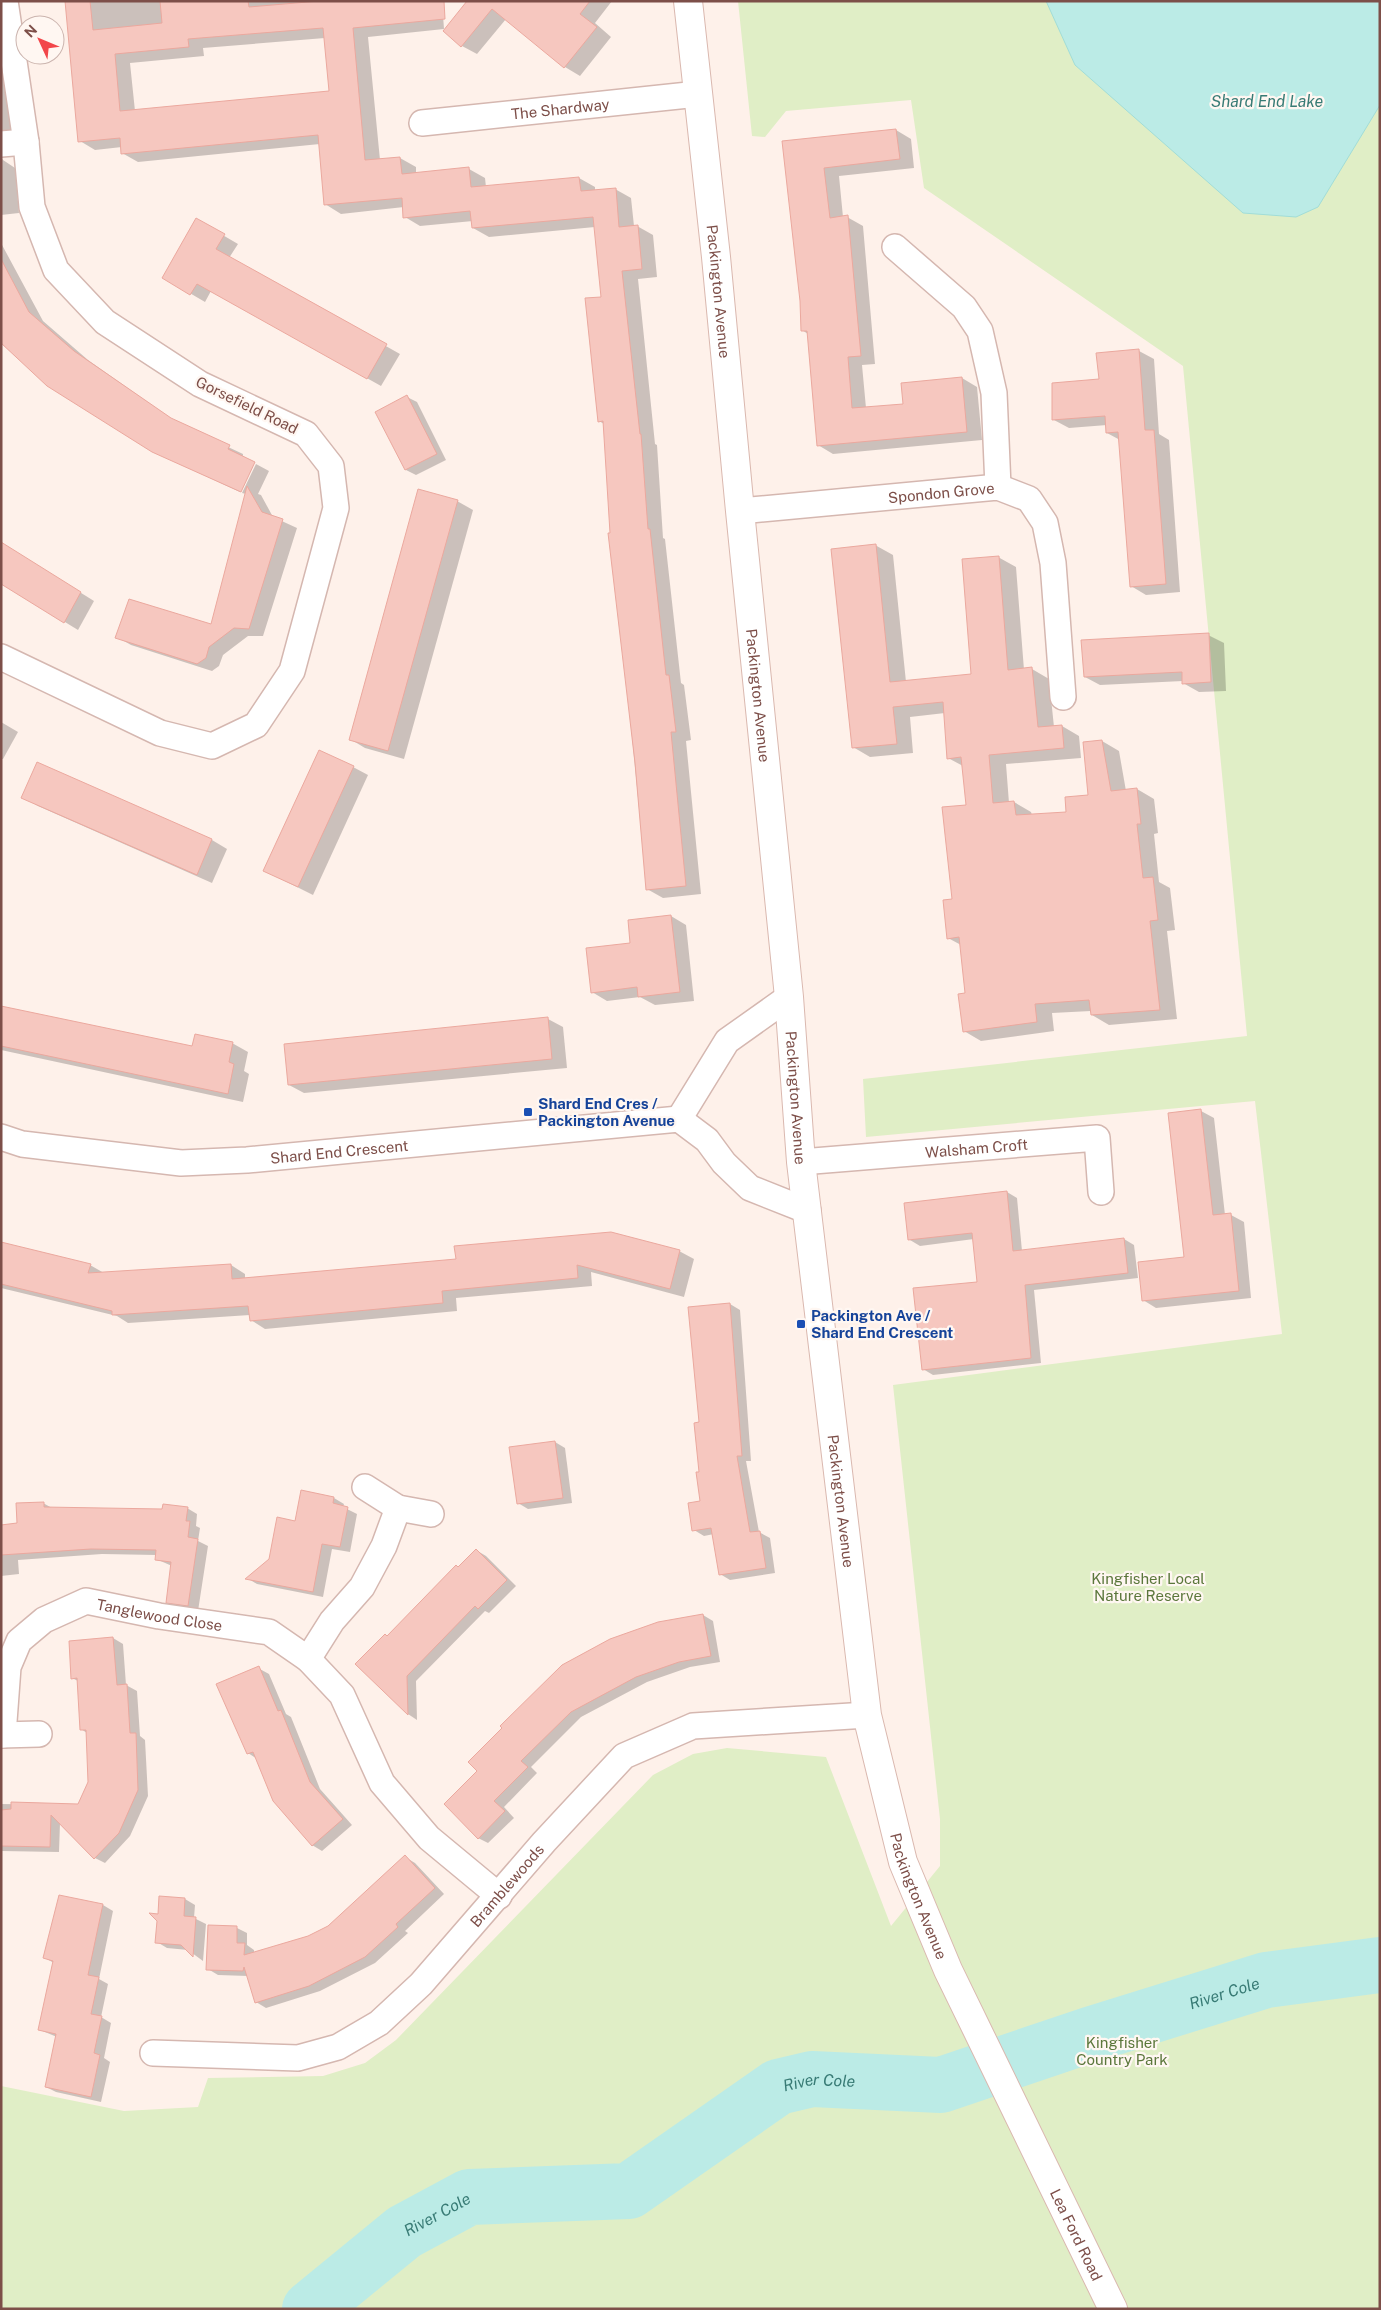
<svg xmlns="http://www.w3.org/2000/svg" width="1381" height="2310" viewBox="0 0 1381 2310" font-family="'Public Sans',sans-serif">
  <rect width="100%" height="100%" fill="#fef1ea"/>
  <!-- green -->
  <path fill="#e0eec6" d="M738,1H1380V2309H1V2086L124,2111L198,2107L208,2078L323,2076L365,2063L396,2040L653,1775L693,1754L727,1748L826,1757L891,1926L940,1866V1819L893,1385L1282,1334L1255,1101L866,1137L863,1079L1247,1036L1183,366L924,188L911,100L786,111L765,137L752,136Z"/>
  <!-- water -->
  <path fill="#bbebe6" stroke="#a1ddd8" d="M1046,1H1380V105L1318,207L1296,217L1243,213L1075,65Z"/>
  <!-- shadow -->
  <g fill="#0003" fill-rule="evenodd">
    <path d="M66,1H442L444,29L368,37L380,160L400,158L416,167V174L469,169L485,178L486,187L579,178L595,187V191L615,189L631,198L634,226H637L653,235L657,277L638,279L655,444L657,445L663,538L665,539L681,683L684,685L691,740L686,741L701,894L663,898L647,889L612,534L604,424L599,421L602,298L595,227L489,237L473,228V221L420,226L405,217L404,207L341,214L325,204L320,144L138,162L122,153V147L95,150L80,141ZM325,38L330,92L135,111L130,63L204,56L203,48Z"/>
    <path d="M469,1H612L595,23L611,37L580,76L565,67L506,19L477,54L462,46Z"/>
    <path d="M1,5L13,137L1,149Z"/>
    <path d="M896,130L911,139L914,168L839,176L843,217H847L863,226L875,364L862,365L866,408L904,405L962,378L977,387L982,440L833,454L818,445L808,334L802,330L801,301L784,142Z"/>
    <path d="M1,157L3,160L15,168L19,213L1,215Z"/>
    <path d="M197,220L238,244L229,258L400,354L381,386L211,291L205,302L164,278Z"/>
    <path d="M1,243L43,321L88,360L177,423L243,454L240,492L152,451L1,341Z"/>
    <path d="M1139,351L1154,359L1159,434L1169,440L1180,592L1146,595L1131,586L1120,440L1107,433V425L1069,428L1054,420Z"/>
    <path d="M407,397L417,402L446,460L416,475L406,470Z"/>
    <path d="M256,464L269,471L258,494L261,495L273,517L297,528L263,636H248L223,655L219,666L212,671L131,645L117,637L212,625L246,494L242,493Z"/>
    <path d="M457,501L473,510L404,759L365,748L350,739Z"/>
    <path d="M1,543L94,601L78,630L1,583Z"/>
    <path d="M875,545L893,555L906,682L972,675L998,557L1016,567L1024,670L1032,669L1049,679L1054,727L1062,726L1079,736L1081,758L1006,764L1009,803L1014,802L1031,812L1032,815L1068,813L1089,796L1102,741L1119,751L1126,791L1137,789L1154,799L1158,833L1154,834L1159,882L1170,888L1175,930L1167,931L1177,1019L1109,1025L1092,1015L1091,1011L1052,1013L1054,1031L981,1041L964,1031L966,995L961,945L948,938L968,806L963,766L948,758L945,713L910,717L913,753L870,757L853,747Z"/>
    <path d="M1208,635L1224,643L1226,691L1199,692L1183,683V681L1100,685L1085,677Z"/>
    <path d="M1,722L18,732L3,759H1Z"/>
    <path d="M38,764L212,840L227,849L212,883L38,806L23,797Z"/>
    <path d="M353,767L368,775L313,895L265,871Z"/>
    <path d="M671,916L686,925L694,1001L655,1005L640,997L607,1001L592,992L632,944Z"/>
    <path d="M1,1007L193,1048L232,1043L248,1052L244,1071L249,1074L243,1102L1,1050Z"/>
    <path d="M548,1019L563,1027L567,1068L304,1093L289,1085Z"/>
    <path d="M1201,1111L1214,1118L1225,1215H1231L1244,1222L1251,1298L1156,1308L1143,1300L1186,1258Z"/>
    <path d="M1007,1192L1017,1198L1022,1251L1124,1239L1134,1245L1138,1278L1034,1290L1041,1363L933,1375L923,1369L978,1283L974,1239L920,1246L910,1240Z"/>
    <path d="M1,1244L90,1265L104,1273L231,1265L245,1274V1279L679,1251L694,1259L684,1297L591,1272L592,1286L456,1298L457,1311L265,1329L251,1320L250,1315L128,1323L117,1316L1,1288Z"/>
    <path d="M730,1304L740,1310L751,1461H746L759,1532L770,1538L775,1573L730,1580L720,1574L714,1534L704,1536L694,1530L702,1502L701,1423Z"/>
    <path d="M555,1442L565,1448L572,1503L528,1509L518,1503Z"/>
    <path d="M302,1492L334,1498L344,1504L343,1507L357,1514L350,1552L332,1549L323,1597L257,1584L247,1578L270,1559L296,1523Z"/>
    <path d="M43,1503L52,1508L163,1511L187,1508L197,1514L196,1526L200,1528L198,1541L208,1546L198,1611L178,1608L168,1602L172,1566L156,1559V1555L102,1554L18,1560L19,1574L1,1576V1526L18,1524Z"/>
    <path d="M476,1550L486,1556L516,1586L489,1613L485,1611L416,1681L417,1720L408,1714L357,1664L388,1637Z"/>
    <path d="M703,1615L713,1621L720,1662L690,1667L647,1682L581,1717L531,1767L537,1773L504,1807L514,1818L488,1843L478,1838V1771Z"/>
    <path d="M113,1638L123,1644L126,1685L137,1691L140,1736L145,1740L148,1796L130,1836L105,1863L95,1858L60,1823L59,1852L1,1851V1804L78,1805L89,1782L87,1733L81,1729L78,1681L72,1678Z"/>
    <path d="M258,1668L269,1674L286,1714L291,1717L320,1789L352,1825L322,1851L312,1845L257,1759L248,1753Z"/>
    <path d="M405,1857L415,1863L444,1894L405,1931L408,1933L375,1963L320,1991L266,2008L256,2002L248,1976L218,1975L208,1969L237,1928L247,1933V1945L254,1950V1954L308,1937L329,1927Z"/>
    <path d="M185,1899L195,1905L194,1918L206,1924L203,1961L188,1950L167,1948L157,1942L159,1915Z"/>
    <path d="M103,1905L113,1911L99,1979L108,1984L101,2017L111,2023L104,2058L110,2062L101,2102L56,2092L46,2087L57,2037L40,2030L54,1963L45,1958Z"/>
  </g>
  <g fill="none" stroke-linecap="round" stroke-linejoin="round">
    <!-- river -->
    <path stroke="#bbebe6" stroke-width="56" id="s1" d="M310,2309L404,2232L469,2197L629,2191L778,2087L812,2079L941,2085L1089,2035L1266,1980L1380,1965"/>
  </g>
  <!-- building -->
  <g fill="#f6c7bf" stroke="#eba89e" fill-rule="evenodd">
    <path d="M65,1H90L93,30L162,23L160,1H248L249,7L319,1H444L445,19L353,28L365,160L400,157L402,174L469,167L471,187L579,177L581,191L616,188L619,227L638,225L642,269L622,271L640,434H641L648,529H650L666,675H669L676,732H671L686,886L646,890L635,763L608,533H610L603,421L598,422L585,298L601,297L593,217L472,228L470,211L403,218L402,198L324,205L318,135L121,154L120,138L78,142ZM323,28L329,91L120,111L115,54L189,47L188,39Z"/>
    <path d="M467,1H590L580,14L597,27L564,68L492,9L461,47L443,31Z"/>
    <path d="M896,129L900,159L824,168L830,218L848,215L861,356L848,357L852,408L903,404L901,383L962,377L967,432L817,446L807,331H801L800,301L782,141Z"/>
    <path d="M196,218L225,234L216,249L387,344L367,379L197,284L190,295L162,278Z"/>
    <path d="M1,259L29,312L74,351L171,418L230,445L228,449L255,462L241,492L152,452L47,386L1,343Z"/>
    <path d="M1139,349L1145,430H1154L1166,584L1130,587L1118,432L1106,433L1105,416L1052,420V383L1099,379L1096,353Z"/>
    <path d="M407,395L437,454L405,470L375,412Z"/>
    <path d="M247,486L262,512L283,519L249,629L234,628L209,647L206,658L197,664L115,638L129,599L211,624Z"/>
    <path d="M418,489L458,500L388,751L349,740Z"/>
    <path d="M1,542L81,592L64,623L1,584Z"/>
    <path d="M876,544L890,682L971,674L962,559L999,556L1008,670L1032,667L1038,727L1062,725L1064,748L989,755L993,803L1014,801L1016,815L1066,812L1065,797L1088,795L1083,742L1102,740L1111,791L1137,788L1141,824H1137L1143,878L1153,877L1158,920L1150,921L1160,1010L1091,1015L1089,1000L1035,1004L1037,1022L963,1032L958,994L965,993L959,937L947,939L943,900L952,899L942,807L966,805L961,757L947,759L943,702L893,707L897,744L852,748L831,549Z"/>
    <path d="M1209,633L1211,682L1182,684V672L1084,677L1081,640Z"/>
    <path d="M319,750L354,766L298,887L263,871Z"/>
    <path d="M37,762L212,839L197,875L21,798Z"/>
    <path d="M671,915L680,992L638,997L637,987L591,993L586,948L630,943L628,920Z"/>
    <path d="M1,1006L192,1046L195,1034L233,1042L229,1062L234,1064L228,1094L1,1046Z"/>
    <path d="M548,1017L552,1059L288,1085L284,1044Z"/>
    <path d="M1201,1109L1213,1215L1231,1213L1239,1291L1142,1301L1138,1262L1184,1257L1168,1113Z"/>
    <path d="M1007,1191L1013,1251L1124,1238L1128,1273L1025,1285L1031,1358L922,1370L913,1288L977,1282L972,1233L908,1240L904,1203Z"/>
    <path d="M611,1232L680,1250L670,1289L577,1265L578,1278L442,1291L443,1303L250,1321L248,1306L112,1315V1311L1,1284V1242L91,1264L88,1273L231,1264L232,1279L456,1259L454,1246Z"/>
    <path d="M730,1303L742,1456H737L750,1532L760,1531L766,1568L719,1575L711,1528L692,1531L688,1503L700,1501L696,1472H699L694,1423L699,1422L688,1307Z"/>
    <path d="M555,1441L563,1498L517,1504L509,1447Z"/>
    <path d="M301,1490L334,1497L333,1503L348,1507L340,1547L322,1544L313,1592L245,1579L269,1559L277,1517L295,1521Z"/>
    <path d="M44,1502V1507L162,1509L163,1504L188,1507L186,1521H190L188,1537L198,1539L188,1606L166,1603L171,1562L155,1560L156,1550L91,1549L1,1555V1525L17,1523L16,1503Z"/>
    <path d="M476,1549L507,1580L478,1609L475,1606L407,1676L408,1715L355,1664L385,1634L387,1636L456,1565L458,1567Z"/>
    <path d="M703,1614L711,1656L679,1662L636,1677L571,1712L521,1761L528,1767L494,1801L505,1811L478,1839L444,1804L477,1771L468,1762L502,1728L500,1726L562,1665L610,1639L658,1622Z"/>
    <path d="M113,1637L117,1685L127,1684L130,1733H136L138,1790L119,1833L94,1859L51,1815L50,1847L1,1846V1810L11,1809V1802L78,1804L88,1782L86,1730H80L77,1678L71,1679L69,1641Z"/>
    <path d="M259,1666L278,1711L281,1710L310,1782L343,1819L312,1846L273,1801L253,1752L247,1754L216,1684Z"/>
    <path d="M405,1855L435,1888L396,1924L398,1927L365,1957L309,1986L255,2003L244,1967L243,1971L206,1970L208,1925L237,1926V1943H245L244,1955L308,1936L328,1926Z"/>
    <path d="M59,1895L103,1904L88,1975L99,1977L91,2014L102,2016L94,2053L100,2055L91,2097L45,2087L56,2034L38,2030L53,1961L43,1958Z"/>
    <path d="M159,1896L185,1898L184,1916L196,1917L193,1957L181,1945L155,1943L157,1921L149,1913L158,1914Z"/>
  </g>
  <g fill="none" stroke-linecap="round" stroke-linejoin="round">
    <!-- street casing -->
    <g stroke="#d5b7b0" stroke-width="28">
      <g id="street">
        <path id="s2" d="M422,123L698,94"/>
        <path d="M1,144L26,142"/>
        <path d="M895,247L964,307L980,331L994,393L998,487"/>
        <path id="s3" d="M740,511L998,487L1029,499L1045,523L1053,563L1063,697"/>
        <path d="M1,657L160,733L212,746L256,725L292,671L336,508L331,466L306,434L200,384L105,322L56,270L32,207L26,142L5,1"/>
        <path d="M679,1119L727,1041L789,997"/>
        <path id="s4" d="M1,1137L22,1144L181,1163L247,1160L679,1119L707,1140L724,1163L750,1188L808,1211"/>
        <path id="s5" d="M801,1162L1097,1138L1101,1192"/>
        <path d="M365,1487L398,1508L431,1514"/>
        <path d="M308,1659L332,1621L362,1587L384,1546L398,1508"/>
        <path d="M1,1735L39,1734"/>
        <path id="s6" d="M3,1735L8,1667L19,1641L44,1620L86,1601L159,1616L269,1632L308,1659L342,1695L382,1783L429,1838L499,1896"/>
        <path id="s7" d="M153,2053L298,2058L338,2047L379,2023L421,1984L544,1842L624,1756L693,1726L867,1715"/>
      </g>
    </g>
    <!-- secondary casing -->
    <g stroke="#dab8af" stroke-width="30">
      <g id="secondary">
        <path id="s8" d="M688,1L716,257L740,511L789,997L801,1162L867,1715L903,1862L948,1970L1113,2309"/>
      </g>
    </g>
    <!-- street -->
    <use href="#street" stroke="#fff" stroke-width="25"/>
    <!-- secondary -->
    <use href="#secondary" stroke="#fff" stroke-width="28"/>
  </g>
  <!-- markers -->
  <g fill="#1a4fb4" stroke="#fff7f2" stroke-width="2">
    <rect x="523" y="1107" width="10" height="10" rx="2.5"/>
    <rect x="796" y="1319" width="10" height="10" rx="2.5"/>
  </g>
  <g text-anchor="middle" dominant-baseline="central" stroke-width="4.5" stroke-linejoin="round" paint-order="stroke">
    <!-- street labels -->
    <g font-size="15" fill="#7d4f49" stroke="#fff7f2">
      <text stroke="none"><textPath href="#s2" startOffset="139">The Shardway</textPath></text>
      <text stroke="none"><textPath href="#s8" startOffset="292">Packington Avenue</textPath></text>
      <text transform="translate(247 405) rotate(26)">Gorsefield Road</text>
      <text stroke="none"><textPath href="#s3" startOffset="202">Spondon Grove</textPath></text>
      <text stroke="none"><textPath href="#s8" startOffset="698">Packington Avenue</textPath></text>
      <text stroke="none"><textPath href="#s8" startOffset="1102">Packington Avenue</textPath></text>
      <text stroke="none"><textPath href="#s5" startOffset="176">Walsham Croft</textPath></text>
      <text stroke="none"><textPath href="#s4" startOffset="341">Shard End Crescent</textPath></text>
      <text stroke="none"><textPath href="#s8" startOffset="1508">Packington Avenue</textPath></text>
      <text stroke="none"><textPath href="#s6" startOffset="250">Tanglewood Close</textPath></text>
      <text stroke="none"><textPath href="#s7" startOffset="422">Bramblewoods</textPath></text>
      <text stroke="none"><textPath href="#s8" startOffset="1912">Packington Avenue</textPath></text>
      <text stroke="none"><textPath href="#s8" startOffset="2286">Lea Ford Road</textPath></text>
    </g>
    <!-- transit labels -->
    <g font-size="15" font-weight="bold" fill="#164399" stroke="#fff7f2" text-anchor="start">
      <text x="538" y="1103">Shard End Cres /<tspan x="538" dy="17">Packington Avenue</tspan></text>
      <text x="811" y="1315">Packington Ave /<tspan x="811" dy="17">Shard End Crescent</tspan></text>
    </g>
    <!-- park labels -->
    <g font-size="15" fill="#5b773b" stroke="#fff7f2">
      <text x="1148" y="1578">Kingfisher Local<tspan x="1148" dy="17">Nature Reserve</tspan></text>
      <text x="1122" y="2042">Kingfisher<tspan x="1122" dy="17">Country Park</tspan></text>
    </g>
    <!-- water labels -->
    <g font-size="16" font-style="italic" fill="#387b75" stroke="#fff7f2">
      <text x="1267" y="101">Shard End Lake</text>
      <text stroke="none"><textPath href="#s1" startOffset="999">River Cole</textPath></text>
      <text stroke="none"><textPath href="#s1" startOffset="579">River Cole</textPath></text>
      <text stroke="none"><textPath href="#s1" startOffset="159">River Cole</textPath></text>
    </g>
  </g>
  <!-- border -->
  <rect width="1381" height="2310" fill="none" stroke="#7d4f49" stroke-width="5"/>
  <!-- north arrow -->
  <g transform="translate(40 40) rotate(314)"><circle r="24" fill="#fff7f2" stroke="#cbb4ae"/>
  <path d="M0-4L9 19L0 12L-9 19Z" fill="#f2464a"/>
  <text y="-8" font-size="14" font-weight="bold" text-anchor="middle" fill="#7d4f49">N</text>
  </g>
</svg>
